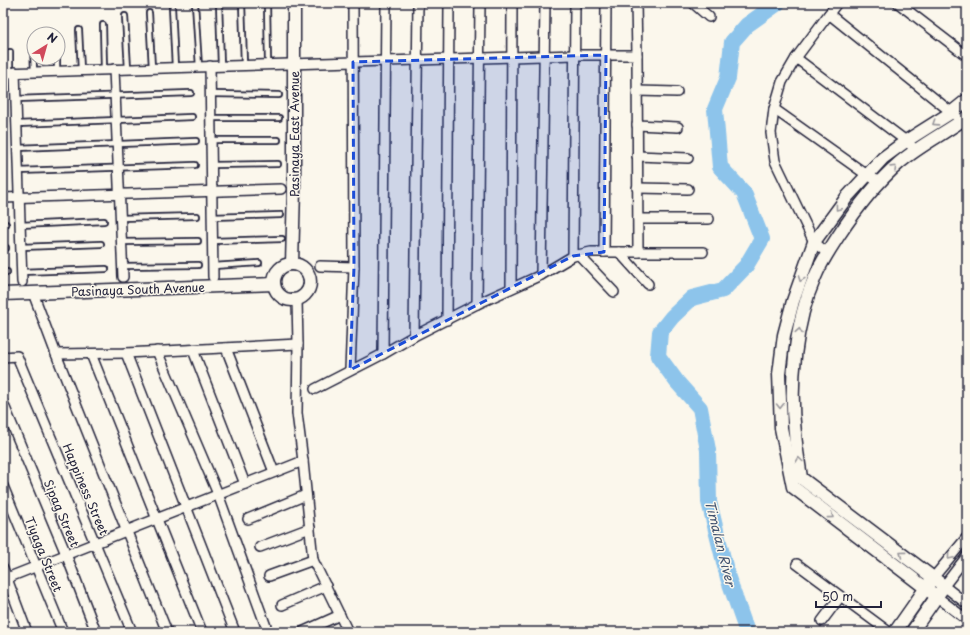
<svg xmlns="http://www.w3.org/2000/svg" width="970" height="635" viewBox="0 0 970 635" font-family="'Playpen Sans',sans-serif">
  <rect width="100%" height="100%" fill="#fbf7ec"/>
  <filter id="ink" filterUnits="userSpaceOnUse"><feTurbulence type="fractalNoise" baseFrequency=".025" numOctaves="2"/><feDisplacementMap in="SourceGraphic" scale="8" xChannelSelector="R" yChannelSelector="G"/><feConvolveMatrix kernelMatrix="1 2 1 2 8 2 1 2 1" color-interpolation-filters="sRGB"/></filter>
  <g filter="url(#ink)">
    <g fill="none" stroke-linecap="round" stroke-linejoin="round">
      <!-- river -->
      <path stroke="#8dc4eb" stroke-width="16" d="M747,632L728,578L709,502L708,450L700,408L677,382L658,356L660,332L672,317L692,298L723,290L746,266L762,239L744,193L720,167L715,109L728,78L732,42L747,25L778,3"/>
      <!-- lane casing -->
      <g stroke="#22223b" stroke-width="8">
        <g id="lane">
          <path d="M195,3L199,67"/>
          <path d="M219,3L221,66"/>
          <path d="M242,3L244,64"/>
          <path d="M267,3L268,63"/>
          <path d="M172,7L175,67"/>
          <path d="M149,13L152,68"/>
          <path d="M125,16L128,69"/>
          <path d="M103,25L104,69"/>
          <path d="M79,30L81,70"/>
          <path d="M33,44L34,72"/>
          <path d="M10,52V72"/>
          <path d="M57,58V71"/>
          <path d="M211,94L279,95"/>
          <path d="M16,99L191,93"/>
          <path d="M211,118H279"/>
          <path d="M17,124L192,117"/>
          <path d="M211,140H278"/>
          <path d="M17,148L196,141"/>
          <path d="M212,165L278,164"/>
          <path d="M18,171L195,165"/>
          <path d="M212,217L281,215"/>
          <path d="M120,218L197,216"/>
          <path d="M3,225L6,224"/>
          <path d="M20,225L104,221"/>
          <path d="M213,241L282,239"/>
          <path d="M121,242L198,241"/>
          <path d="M21,247L101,244"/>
          <path d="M3,248H6"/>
          <path d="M122,266L198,265"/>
          <path d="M213,266L259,263"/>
          <path d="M3,272H7"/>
          <path d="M21,272L106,269"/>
        </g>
      </g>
      <!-- street casing -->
      <g stroke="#22223b" stroke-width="12">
        <g id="street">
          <path d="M693,3L709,17"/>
          <path d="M898,3L967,56"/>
          <path d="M829,14L956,116"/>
          <path d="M637,55L638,252"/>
          <path d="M796,58L906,141L916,150"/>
          <path d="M210,66L213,277"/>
          <path d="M114,69L123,277"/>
          <path d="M15,72L22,282"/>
          <path d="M3,73L575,55H637L636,3"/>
          <path d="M637,91L677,92"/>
          <path d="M774,109L867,175L880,182"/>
          <path d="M637,125L678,127"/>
          <path d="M637,156L688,158"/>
          <path d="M637,188L688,189"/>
          <path d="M3,198L281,189"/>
          <path d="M638,219H709"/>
          <path d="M604,252L606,3"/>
          <path d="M619,252L648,284"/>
          <path d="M827,253L814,242L775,161L771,133L774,109L782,82L796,58L837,3"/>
          <path d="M579,255L614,292"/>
          <path d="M573,256L575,3"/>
          <path d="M320,266L354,267"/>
          <path d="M541,275L545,3"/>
          <path d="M511,288L512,3"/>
          <path d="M33,293L56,354L167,632"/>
          <path d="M477,304L480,3"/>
          <path d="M447,320L449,3"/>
          <path d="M414,336L418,3"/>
          <path d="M226,348L274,472"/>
          <path d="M193,350L245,484"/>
          <path d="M157,351L218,494L268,632"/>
          <path d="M126,353L235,632"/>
          <path d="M56,354L126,353L298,344"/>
          <path d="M91,354L202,632"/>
          <path d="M383,354L386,3"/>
          <path d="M3,357L17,356L132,632"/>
          <path d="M350,370L354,267L353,3"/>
          <path d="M315,389L383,354L414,336L477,304L541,275L573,256L591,252H703"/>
          <path d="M3,403L66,554L96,632"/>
          <path d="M303,461L313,560L348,632"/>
          <path d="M3,486L63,632"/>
          <path d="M248,519L306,495"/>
          <path d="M260,547L310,528"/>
          <path d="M967,556L944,586L967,604"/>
          <path d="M797,564L889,632"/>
          <path d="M3,568L27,632"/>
          <path d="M269,576L313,560"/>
          <path d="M7,578L303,461L297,413L298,344L297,300"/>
          <path d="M933,578L967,537"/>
          <path d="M936,596L967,620"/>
          <path d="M282,605L326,586"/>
          <path d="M822,621L840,597"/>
          <path d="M302,632L340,615"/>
        </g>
      </g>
      <!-- secondary casing -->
      <g stroke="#22223b" stroke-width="15">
        <g id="secondary">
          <circle cx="292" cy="282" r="18"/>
          <path d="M292,264L294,189V3"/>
          <path d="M3,294L274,284"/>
          <path d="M936,596L793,487L781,428L779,374L784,335L793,301L814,242L847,197L883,158L906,141L952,112L967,100"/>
          <path d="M895,632L930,582"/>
          <path d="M912,632L944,586L801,478C799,463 796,448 795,433C789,384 795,322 815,277C821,262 830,249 839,235C856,209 875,184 899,163C920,145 945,133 967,117"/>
        </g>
      </g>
      <!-- lane -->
      <use href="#lane" stroke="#fbf7ec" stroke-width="4.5"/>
      <!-- street -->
      <use href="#street" stroke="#fbf7ec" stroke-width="9"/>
      <!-- secondary -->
      <use href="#secondary" stroke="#fbf7ec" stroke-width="12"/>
    </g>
    <!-- one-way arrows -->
    <defs><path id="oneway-chevron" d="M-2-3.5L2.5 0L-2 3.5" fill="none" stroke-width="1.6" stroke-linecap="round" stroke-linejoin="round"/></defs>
    <g stroke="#99979c">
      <use href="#oneway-chevron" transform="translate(935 123) rotate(147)"/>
      <use href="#oneway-chevron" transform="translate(894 168) rotate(-44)"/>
      <use href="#oneway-chevron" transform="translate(838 208) rotate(127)"/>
      <use href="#oneway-chevron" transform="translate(801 279) rotate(110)"/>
      <use href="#oneway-chevron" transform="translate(799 331) rotate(-80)"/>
      <use href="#oneway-chevron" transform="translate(780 406) rotate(89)"/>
      <use href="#oneway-chevron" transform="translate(799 460) rotate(-98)"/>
      <use href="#oneway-chevron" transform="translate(831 516) rotate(37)"/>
      <use href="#oneway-chevron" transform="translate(902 554) rotate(-143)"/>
      <use href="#oneway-chevron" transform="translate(950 557) rotate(130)"/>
    </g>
  </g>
  <!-- marked area -->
  <path fill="#1d4ed8" fill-opacity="0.2" stroke="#1d4ed8" stroke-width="3" stroke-dasharray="8 5" stroke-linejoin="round" d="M606,55L604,252L573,256L350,370L354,267L353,62Z"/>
  <g text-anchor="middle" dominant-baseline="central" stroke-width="3" stroke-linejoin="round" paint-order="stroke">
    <!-- street labels -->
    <g font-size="12" fill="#22223b" stroke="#fbf7ec">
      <text transform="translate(294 134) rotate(-90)">Pasinaya East Avenue</text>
      <text transform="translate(138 289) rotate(-2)">Pasinaya South Avenue</text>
      <text transform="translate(86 489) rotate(67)">Happiness Street</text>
      <text transform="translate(62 513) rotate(67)">Sipag Street</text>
      <text transform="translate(44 554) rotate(68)">Tiyaga Street</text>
    </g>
    <!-- water labels -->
    <g font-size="13" font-style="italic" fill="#425370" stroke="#fbf7ec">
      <text transform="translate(721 543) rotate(76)">Timalan River</text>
    </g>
  </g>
  <!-- margin -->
  <rect width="970" height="635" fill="none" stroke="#fbf7ec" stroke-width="16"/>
  <rect x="8" y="8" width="954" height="619" fill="none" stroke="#22223b" stroke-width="1.5" filter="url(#ink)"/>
  <!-- north arrow -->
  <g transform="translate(46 46) rotate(37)"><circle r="19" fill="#fbf7ec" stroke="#a4a2a5"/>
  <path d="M0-3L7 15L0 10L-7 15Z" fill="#d1495b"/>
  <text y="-6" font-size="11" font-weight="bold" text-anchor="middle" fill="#22223b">N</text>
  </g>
  <!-- scale -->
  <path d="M816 601v6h65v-6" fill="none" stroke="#22223b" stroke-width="2"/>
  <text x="822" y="601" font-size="12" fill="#22223b" stroke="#fbf7ec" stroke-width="3" paint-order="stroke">50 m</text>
</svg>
